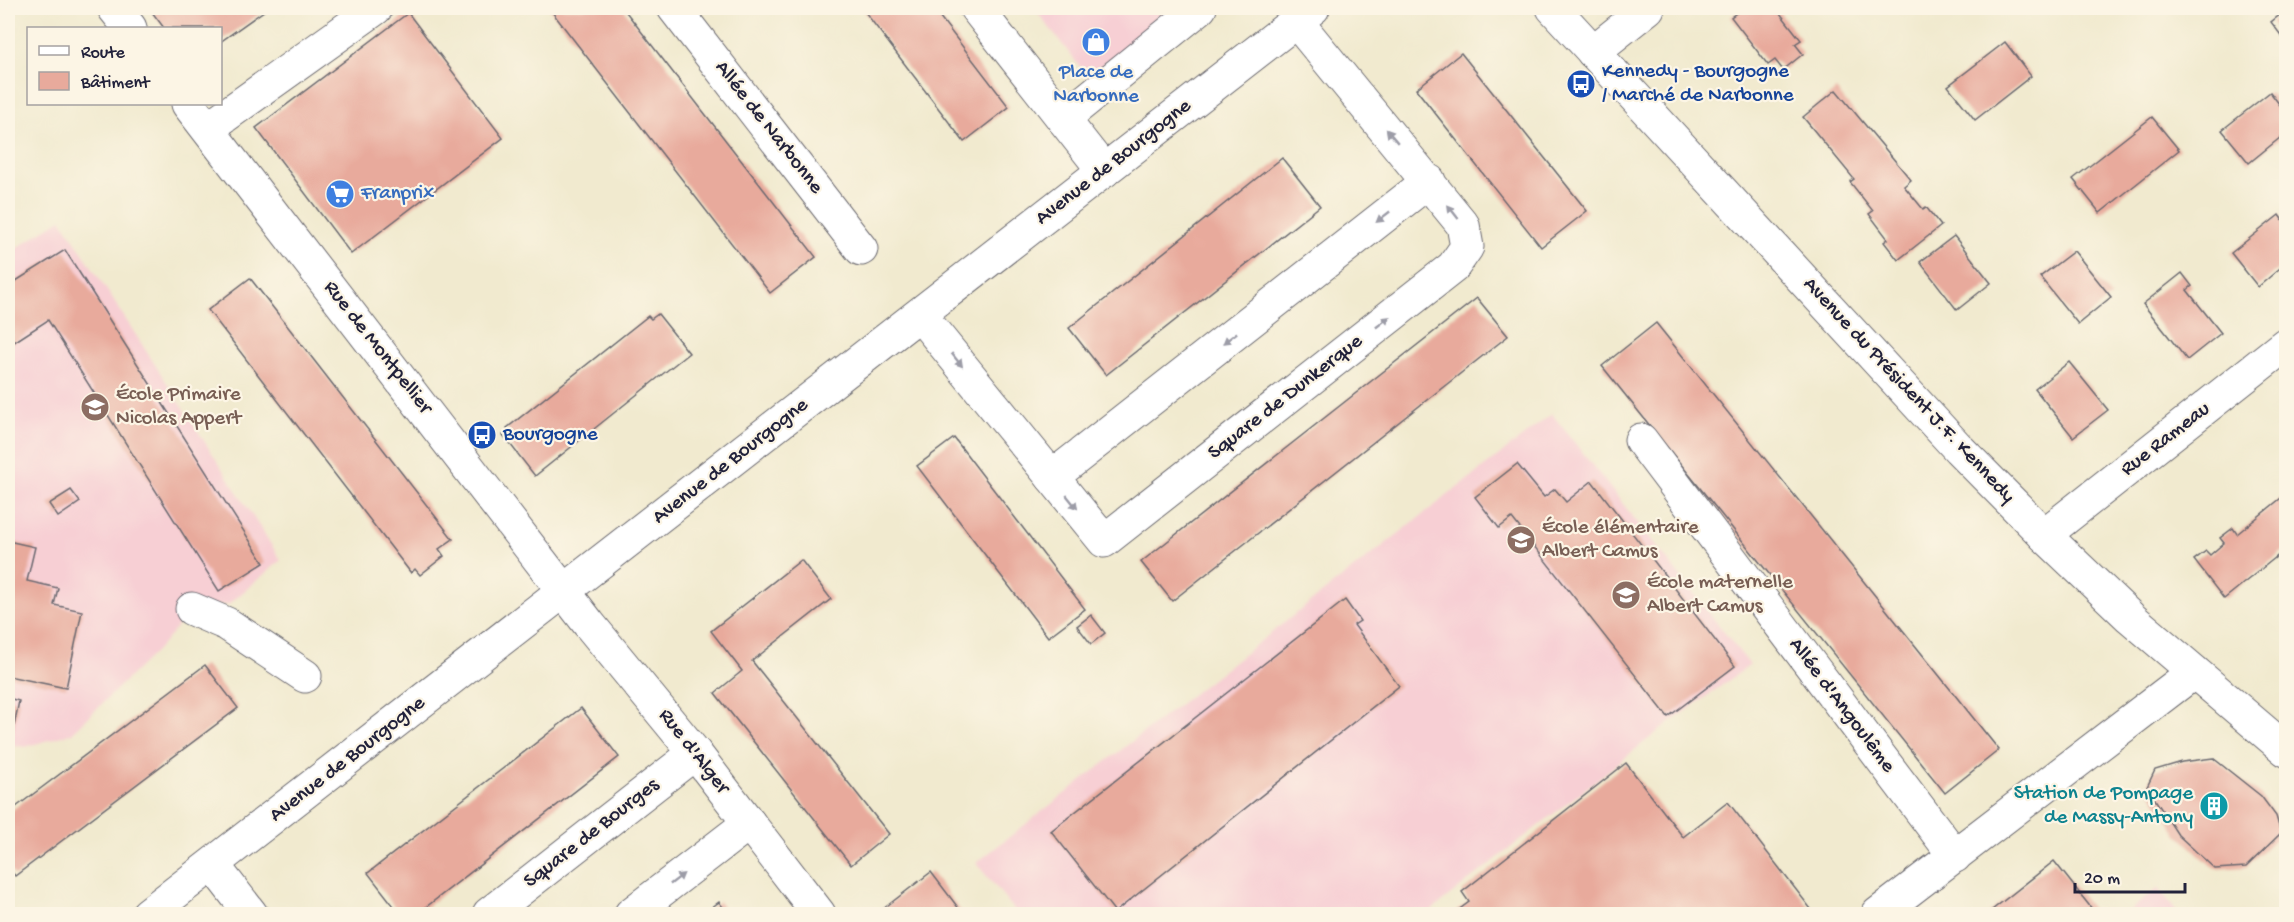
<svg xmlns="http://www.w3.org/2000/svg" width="2294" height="922" viewBox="0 0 2294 922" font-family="'Gochi Hand',sans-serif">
  <rect width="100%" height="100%" fill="#fcf5e5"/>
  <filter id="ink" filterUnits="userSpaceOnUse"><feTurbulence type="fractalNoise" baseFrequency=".0167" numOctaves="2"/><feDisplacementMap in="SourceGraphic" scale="12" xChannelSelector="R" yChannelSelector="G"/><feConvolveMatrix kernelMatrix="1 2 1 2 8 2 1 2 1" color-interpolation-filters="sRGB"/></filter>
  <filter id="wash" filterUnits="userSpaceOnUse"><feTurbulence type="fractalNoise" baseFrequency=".008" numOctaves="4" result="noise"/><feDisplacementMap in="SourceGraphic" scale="24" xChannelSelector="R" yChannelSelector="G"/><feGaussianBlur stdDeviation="1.35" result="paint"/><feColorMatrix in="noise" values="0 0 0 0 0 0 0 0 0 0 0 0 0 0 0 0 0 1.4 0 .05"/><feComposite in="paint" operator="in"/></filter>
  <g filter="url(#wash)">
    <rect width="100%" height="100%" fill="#f1eacf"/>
    <!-- built -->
    <g fill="#f7cfd4">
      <path d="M1034,8H1177L1088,77Z"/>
      <path d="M61,219L281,560L229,604L192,609L160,647L72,733L25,747L8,744V254Z"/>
      <path d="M1552,414L1750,665L1656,733L1427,914H1018L976,863Z"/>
      <path d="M2158,888L2178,914H2126Z"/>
    </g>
    <g id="blocks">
      <!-- building -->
      <g fill="#e8aa9c">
        <path d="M149,8H268L220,42V28H164Z"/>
        <path d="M549,8H623L816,257L770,293Z"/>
        <path d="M862,8H933L1009,107L964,142Z"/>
        <path d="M1743,8H1776L1801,40L1795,44L1803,54L1783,70L1775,60L1768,65L1731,17Z"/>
        <path d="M2286,10V42L2271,22Z"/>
        <path d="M408,13L503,138L351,254L256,128Z"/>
        <path d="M2005,42L2031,76L1975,120L1948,86Z"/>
        <path d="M1461,53L1587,211L1541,247L1416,89Z"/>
        <path d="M1836,90L1911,180L1904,186L1923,209L1926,207L1941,226L1898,260L1884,242L1888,239L1869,214L1873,211L1850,182L1854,179L1803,117Z"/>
        <path d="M2270,92L2286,113V133L2249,163L2222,130Z"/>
        <path d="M2152,117L2179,150L2100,213L2073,179Z"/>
        <path d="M1282,158L1320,206L1106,375L1069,328Z"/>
        <path d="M2279,215L2286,225V263L2258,287L2231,253Z"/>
        <path d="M1954,236L1991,283L1957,310L1920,262Z"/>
        <path d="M65,250L264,563L219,591L48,320L8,346V286Z"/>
        <path d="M2074,251L2111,297L2078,324L2040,277Z"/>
        <path d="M2182,273L2192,286L2187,290L2221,333L2187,360L2143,304Z"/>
        <path d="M250,278L453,539L439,549L444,556L420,575L415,569L411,573L208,310Z"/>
        <path d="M1477,298L1508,336L1172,601L1141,562Z"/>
        <path d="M658,314L689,353L535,476L503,435L509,431L507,428L648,316L651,319Z"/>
        <path d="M1656,323L1999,750L1945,793L1602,366Z"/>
        <path d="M2069,362L2108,410L2073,437L2035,389Z"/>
        <path d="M954,438L1085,609L1048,637L917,466Z"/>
        <path d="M1517,464L1544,497L1555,489L1566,502L1592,481L1735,666L1668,717L1512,518L1499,528L1475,497Z"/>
        <path d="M71,490L80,502L58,517L49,504Z"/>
        <path d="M2286,494V549L2224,599L2194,560L2206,551L2210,555L2224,543L2220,538L2233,528L2237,534Z"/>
        <path d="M8,541L35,547L27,581L58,588L54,605L82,611L66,688L8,676Z"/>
        <path d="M801,560L831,599L752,661L889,834L851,865L715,693L742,671L711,631Z"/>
        <path d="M1345,600L1360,621L1354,625L1399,686L1115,912L1051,831Z"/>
        <path d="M1091,615L1105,633L1091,644L1077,626Z"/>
        <path d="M205,665L238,708L15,876L8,867V813Z"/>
        <path d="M8,698L19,701L13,731L8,730Z"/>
        <path d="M581,708L619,757L417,914H400L368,873Z"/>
        <path d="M2213,758L2261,796L2276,816L2281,833L2246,867L2215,869L2178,835L2147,787L2155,770L2182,762Z"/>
        <path d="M1626,763L1683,837L1728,802L1811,909L1803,914H1453L1469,902L1462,892Z"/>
        <path d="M2054,861L2092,909L2086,914H1987Z"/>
        <path d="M931,872L963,914H888L883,909Z"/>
        <path d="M719,902L728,914H703Z"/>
      </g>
    </g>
  </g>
  <g filter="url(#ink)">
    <use href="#blocks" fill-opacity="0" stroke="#6a686f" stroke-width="1.5"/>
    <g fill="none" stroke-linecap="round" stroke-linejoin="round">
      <!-- minor casing -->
      <g stroke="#6a686f" stroke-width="35">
        <g id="minor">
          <path d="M114,8L130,28"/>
          <path d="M674,8L861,249"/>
          <path d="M976,8L1104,171"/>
          <path d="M1553,8L1959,449L2044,535L2130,617L2286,750"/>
          <path d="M1296,21L1463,225L1467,247L1453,267L1104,541L1052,477L1429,181"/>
          <path d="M1593,52L1648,8"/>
          <path d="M188,104L589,624L695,753L819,914"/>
          <path d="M1063,119L1200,8"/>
          <path d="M208,128L376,8"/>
          <path d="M920,315L1052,477"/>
          <path d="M1641,440L1955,856"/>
          <path d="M2044,535L2286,344"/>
          <path d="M192,609L227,624L305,676"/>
          <path d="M213,865L251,914"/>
          <path d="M148,914L1313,8"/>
          <path d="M489,914L695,753"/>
          <path d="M631,914L749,823"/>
          <path d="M1878,914L2194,672"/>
        </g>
      </g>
      <!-- minor -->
      <use href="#minor" stroke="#fff" stroke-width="33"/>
    </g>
    <!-- one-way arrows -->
    <defs><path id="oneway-solid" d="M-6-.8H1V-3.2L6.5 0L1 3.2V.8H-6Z" transform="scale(1.5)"/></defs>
    <g fill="#9c9ca7">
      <use href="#oneway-solid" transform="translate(1392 136) rotate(-130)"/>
      <use href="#oneway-solid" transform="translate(1453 212) rotate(-128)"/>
      <use href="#oneway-solid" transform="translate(1383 217) rotate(142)"/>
      <use href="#oneway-solid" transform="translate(1383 322) rotate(-38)"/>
      <use href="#oneway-solid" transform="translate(1230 338) rotate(142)"/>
      <use href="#oneway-solid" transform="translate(957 360) rotate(51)"/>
      <use href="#oneway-solid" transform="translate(1072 502) rotate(51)"/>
      <use href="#oneway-solid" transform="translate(677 879) rotate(-38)"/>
    </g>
  </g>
  <!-- icons -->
  <defs>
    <g id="shop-disc" transform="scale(1.5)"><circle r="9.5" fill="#3f7fe0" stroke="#fcf5e5"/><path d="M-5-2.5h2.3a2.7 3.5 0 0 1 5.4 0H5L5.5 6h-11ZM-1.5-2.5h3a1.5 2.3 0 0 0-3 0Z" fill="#fff"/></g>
    <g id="bus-disc" transform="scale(1.5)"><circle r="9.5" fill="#1a4fb4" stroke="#fcf5e5"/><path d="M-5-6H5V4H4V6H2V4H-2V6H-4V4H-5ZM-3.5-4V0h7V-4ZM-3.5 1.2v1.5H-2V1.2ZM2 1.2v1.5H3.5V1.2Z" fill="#fff"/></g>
    <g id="supermarket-disc" transform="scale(1.5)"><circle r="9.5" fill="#3f7fe0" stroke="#fcf5e5"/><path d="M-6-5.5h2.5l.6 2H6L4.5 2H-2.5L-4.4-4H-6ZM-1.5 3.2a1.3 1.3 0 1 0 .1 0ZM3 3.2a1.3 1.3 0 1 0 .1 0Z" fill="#fff"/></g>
    <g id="school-disc" transform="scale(1.5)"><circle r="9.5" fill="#8d6e63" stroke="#fcf5e5"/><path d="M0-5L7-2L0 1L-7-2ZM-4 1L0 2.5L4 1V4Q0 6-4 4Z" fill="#fff"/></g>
    <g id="building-disc" transform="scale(1.5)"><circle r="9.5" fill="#0f9aa8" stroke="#fcf5e5"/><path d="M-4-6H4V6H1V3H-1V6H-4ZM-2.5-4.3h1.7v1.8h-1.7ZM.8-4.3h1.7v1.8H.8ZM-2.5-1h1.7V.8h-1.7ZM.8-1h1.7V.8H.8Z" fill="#fff"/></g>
  </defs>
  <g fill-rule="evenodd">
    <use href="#shop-disc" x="1096" y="42"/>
    <use href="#bus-disc" x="1581" y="84"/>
    <use href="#supermarket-disc" x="340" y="194"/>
    <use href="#school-disc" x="95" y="407"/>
    <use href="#bus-disc" x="482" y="435"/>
    <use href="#school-disc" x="1521" y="540"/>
    <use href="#school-disc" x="1626" y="595"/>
    <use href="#building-disc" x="2214" y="806"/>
  </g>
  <g text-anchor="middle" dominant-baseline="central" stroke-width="4.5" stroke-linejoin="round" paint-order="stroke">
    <!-- transit labels -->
    <g font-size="21" fill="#164399" stroke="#fcf5e5" text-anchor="start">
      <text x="1602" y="72">Kennedy - Bourgogne<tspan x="1602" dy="24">/ Marché de Narbonne</tspan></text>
      <text x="503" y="435">Bourgogne</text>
    </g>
    <!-- shop labels -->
    <g font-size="21" fill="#366cbe" stroke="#fcf5e5">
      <text x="1096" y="73">Place de<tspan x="1096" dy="24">Narbonne</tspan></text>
      <text x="361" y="194" text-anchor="start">Franprix</text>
    </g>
    <!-- street labels -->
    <g font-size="21" fill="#22223b" stroke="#fcf5e5">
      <text transform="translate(768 128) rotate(52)">Allée de Narbonne</text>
      <text transform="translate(1114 163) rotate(-38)">Avenue de Bourgogne</text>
      <text transform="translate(377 348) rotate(52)">Rue de Montpellier</text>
      <text transform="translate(1908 391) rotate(47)">Avenue du Président J.F. Kennedy</text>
      <text transform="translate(1286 398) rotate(-38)">Square de Dunkerque</text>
      <text transform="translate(2166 440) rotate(-38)">Rue Rameau</text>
      <text transform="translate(731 462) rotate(-38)">Avenue de Bourgogne</text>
      <text transform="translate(1841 706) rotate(53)">Allée d'Angoulême</text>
      <text transform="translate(693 752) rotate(52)">Rue d'Alger</text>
      <text transform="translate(348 760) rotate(-38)">Avenue de Bourgogne</text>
      <text transform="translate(592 834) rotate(-38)">Square de Bourges</text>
    </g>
    <!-- education labels -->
    <g font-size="21" fill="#785e54" stroke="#fcf5e5" text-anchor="start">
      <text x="116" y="395">École Primaire<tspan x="116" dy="24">Nicolas Appert</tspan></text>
      <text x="1542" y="528">École élémentaire<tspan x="1542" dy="24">Albert Camus</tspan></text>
      <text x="1647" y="583">École maternelle<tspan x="1647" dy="24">Albert Camus</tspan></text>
    </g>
    <!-- culture labels -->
    <g font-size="21" fill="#0d838f" stroke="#fcf5e5" text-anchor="end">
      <text x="2193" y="794">Station de Pompage<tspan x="2193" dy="24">de Massy-Antony</tspan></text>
    </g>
  </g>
  <!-- margin -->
  <rect width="2294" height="922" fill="none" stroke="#fcf5e5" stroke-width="30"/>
  <!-- legend -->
  <rect x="27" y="27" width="195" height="78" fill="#fcf5e5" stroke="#a5a1a1" stroke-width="1.5"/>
  <rect x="39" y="46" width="30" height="9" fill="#ffffff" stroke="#a5a1a1" stroke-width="1.5"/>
  <text x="81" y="57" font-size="18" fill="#22223b">Route</text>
  <rect x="39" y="72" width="30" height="18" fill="#e8aa9c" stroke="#a5a1a1" stroke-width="1.5"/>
  <text x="81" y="87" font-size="18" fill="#22223b">Bâtiment</text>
  <!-- scale -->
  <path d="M2075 883v9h110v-9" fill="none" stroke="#22223b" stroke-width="3"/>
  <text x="2084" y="883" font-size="18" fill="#22223b" stroke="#fcf5e5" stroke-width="4.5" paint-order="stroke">20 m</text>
</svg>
